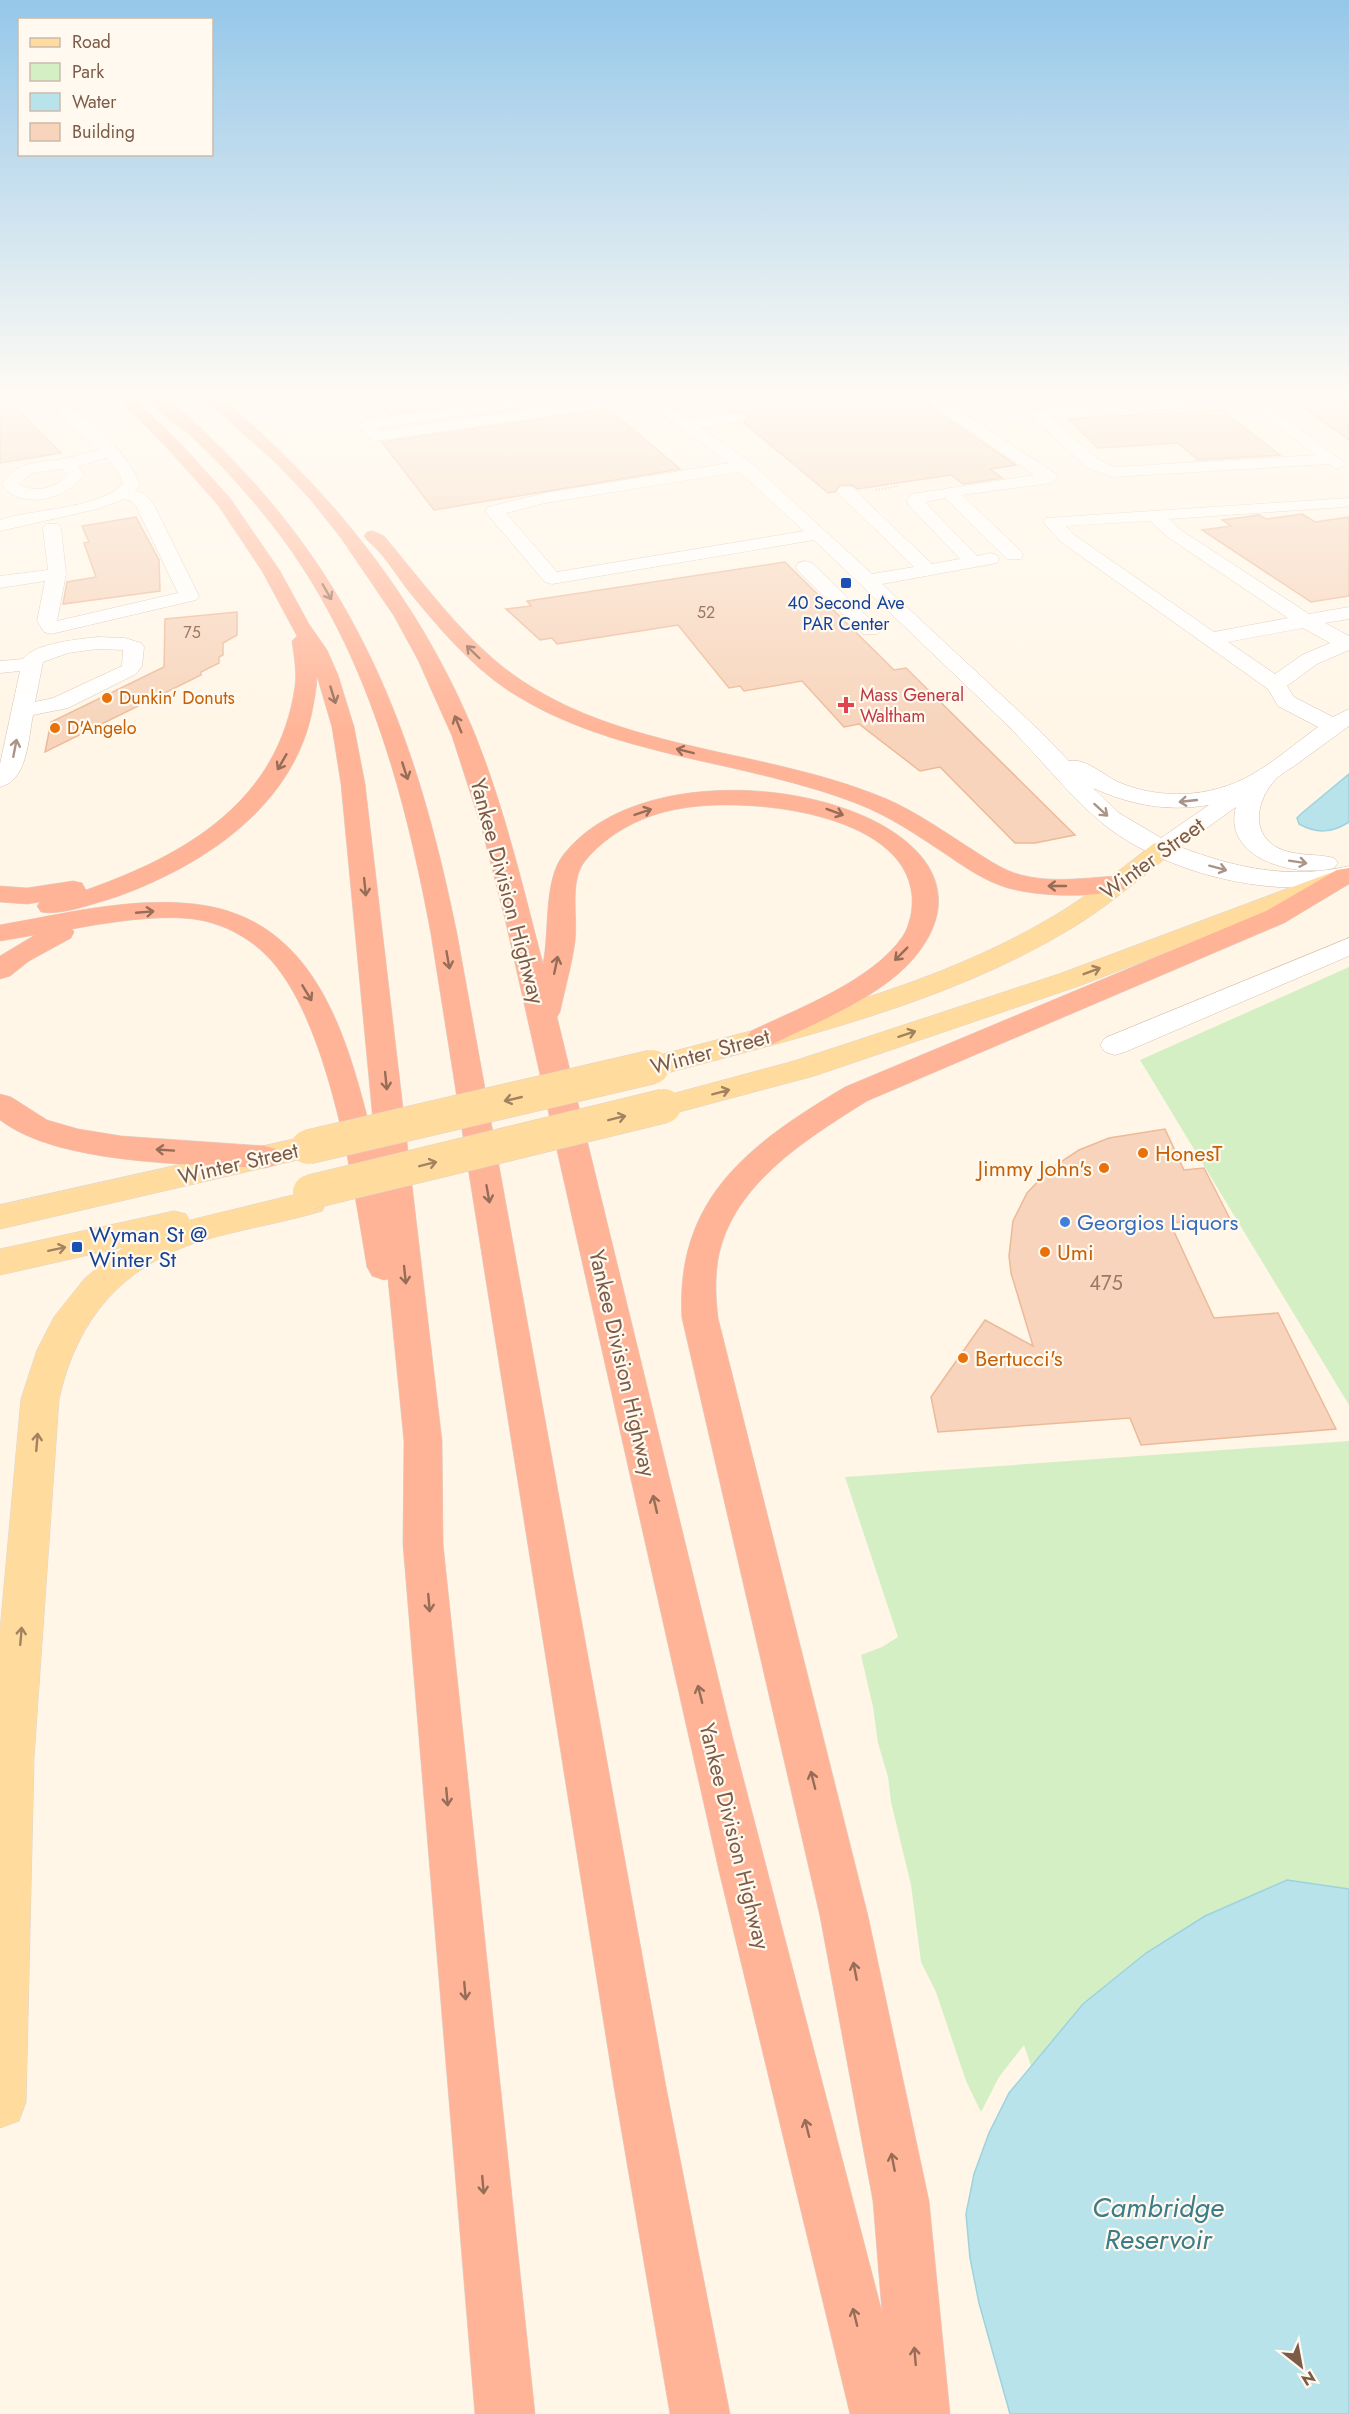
<svg xmlns="http://www.w3.org/2000/svg" width="1349" height="2414" viewBox="0 0 1349 2414" font-family="Jost,sans-serif">
  <rect width="100%" height="100%" fill="#fff6e7"/>
  <!-- green -->
  <g fill="#d4efc3">
    <path d="M1349,967V1405L1140,1060Z"/>
    <path d="M1349,1441V1889L1287,1880L1205,1916L1146,1953L1083,2004L1031,2066L1024,2045L999,2077L981,2112L966,2081L936,1992L921,1962L911,1885L891,1802L888,1777L878,1743L873,1707L861,1655L882,1647L898,1637L845,1477Z"/>
  </g>
  <!-- water -->
  <g fill="#b8e3eb" stroke="#9dd3de" stroke-width="1.5">
    <path d="M1349,774V822C1332,833 1317,834 1299,824L1297,818L1302,813Z"/>
    <path d="M1287,1880L1349,1889V2414H1010L979,2303L970,2258L966,2214L974,2174L989,2133L1009,2093L1083,2004L1146,1953L1205,1916Z"/>
  </g>
  <!-- building -->
  <g fill="#f7d4bb" stroke="#ecba99" stroke-width="1.5">
    <path d="M0,393H1L61,453L0,463Z"/>
    <path d="M367,393H534L389,414Z"/>
    <path d="M716,393H799L803,397L830,393H910L1016,465L990,469L1002,478L963,484L951,475L857,489L852,485H840L835,492L828,493L744,423L748,418L745,413L731,412L720,402H726Z"/>
    <path d="M1283,393H1349V440Z"/>
    <path d="M609,409L680,469L434,510L382,442Z"/>
    <path d="M1222,410L1280,455L1198,460L1178,443L1098,448L1068,419Z"/>
    <path d="M1302,514L1315,522L1349,517V596L1311,602L1202,530L1231,526L1222,520L1259,515L1266,519Z"/>
    <path d="M136,517L159,560L160,591L63,604L67,582L96,577L84,543L89,542L82,526Z"/>
    <path d="M785,562L894,670L906,668L1075,835L1035,843H1015L940,767L920,771L859,724L844,727L802,681L744,691L740,686L729,688L678,625L557,644L552,638L540,640L506,609L531,606L527,601Z"/>
    <path d="M237,612V635L223,643V655L219,657V663L201,672V675L45,752L51,722L164,667L165,619Z"/>
    <path d="M1165,1129L1184,1170L1204,1168L1230,1219L1170,1223L1214,1318L1278,1313L1336,1429L1141,1445L1130,1418L938,1432L931,1397L985,1320L1033,1346L1011,1273L1009,1256L1013,1221L1027,1193L1050,1169L1079,1150L1109,1138Z"/>
  </g>
  <g fill="none" stroke-linecap="round" stroke-linejoin="round">
    <!-- minor casing -->
    <g stroke="#d5bfad" stroke-width="1">
      <g id="minor">
        <path d="M36,393H53C85,417 126,447 140,485L135,491L143,493L153,503L199,596L196,600L51,634L44,632L37,621L45,581L0,588V576L48,570L43,528L46,524H58L61,528L66,574L57,621L178,593L136,506L131,501L124,499L97,509L0,531V520C36,508 95,510 123,484L120,475L107,458L78,466L84,475C68,498 21,512 2,485C15,461 38,463 63,459C75,457 87,452 99,450ZM62,469L68,475C56,488 35,494 19,484L32,473Z"/>
        <path d="M302,393H318L335,411L327,416L322,414Z"/>
        <path d="M553,393H595L588,397L377,428L379,431L593,400L601,395L606,397L612,403L604,408L375,441L369,439L358,425L366,420Z"/>
        <path d="M633,393H651L689,420L738,413L743,415L746,418L743,421L701,428L750,462L872,574L914,567L840,495L837,491L840,487H852L932,564L960,559L911,508L906,501L912,494L1034,475L915,393H933L1056,474L1058,478L1050,483L962,495L1021,551L1023,555L1021,559H1007L945,498L925,502L977,556L990,553L997,555L999,559L997,563L882,584L1039,730L1069,761C1084,757 1105,776 1118,782C1160,800 1211,798 1251,775C1274,762 1296,743 1318,727L1278,706L1268,689L1061,542L1043,522L1046,518L1349,498V506L1344,507L1169,519L1181,530L1309,614L1349,607V619L1325,623L1349,636V650L1317,664L1287,686L1294,697L1333,717L1349,709V726C1332,739 1314,751 1297,764C1290,769 1280,774 1275,780C1257,800 1250,831 1276,847C1294,857 1315,853 1334,858L1338,863L1334,868C1296,878 1222,859 1236,807L1180,847C1235,868 1291,880 1349,866V882C1273,900 1162,873 1101,822C1065,792 1035,751 1000,718C938,659 876,599 814,540L552,584L545,582L488,515L485,511L488,507L544,493L729,463ZM739,472L804,531L557,572L506,513L545,503ZM1150,521L1169,538L1288,618L1214,632L1073,534L1066,526ZM1303,628L1330,643L1302,655L1275,674L1228,642ZM1093,788C1131,805 1167,812 1209,805L1161,838L1119,813Z"/>
        <path d="M1006,393H1077V394L1070,398L1001,401L998,398Z"/>
        <path d="M1236,393H1253L1346,464L1338,469L1328,464L1113,477L1087,468L1030,415L1033,412L1055,407L1237,395ZM1248,404L1316,455L1115,467L1099,460L1050,417Z"/>
        <path d="M805,561L812,563L877,626L880,630L877,634H863L798,571L796,567L798,563Z"/>
        <path d="M98,637L125,638L141,643L144,647L142,666L136,674L68,708L33,715C28,739 28,780 0,787V764L20,671L0,673V661L23,659C34,643 80,639 98,637ZM98,649L123,650L122,666L53,698L35,702L43,662L68,653Z"/>
        <path d="M1349,938V956L1125,1052L1115,1055L1105,1052L1100,1045L1105,1038Z"/>
      </g>
    </g>
    <!-- major casing -->
    <g stroke="#ddd4cf" stroke-width="1">
      <g id="major">
        <path d="M1162,841L1171,844L1175,849L1171,854C1139,879 1107,907 1072,928C945,1005 794,1039 652,1077L641,1074L637,1067L641,1060C781,1022 928,991 1054,916C1089,895 1121,869 1153,844Z"/>
        <path d="M1338,870L1349,875L1347,883L1079,986L814,1076L664,1116L653,1113L649,1106L653,1099L794,1061L1059,974Z"/>
        <path d="M308,1136L319,1139L324,1147L319,1155L0,1229V1205Z"/>
        <path d="M310,1191L322,1195L326,1203L322,1211C282,1223 241,1229 201,1241C122,1266 77,1319 59,1399L34,1757L26,2102L19,2121L0,2128V1631L21,1399L37,1350L54,1317L85,1278L124,1247L0,1275V1249L174,1211L186,1214L189,1220Z"/>
      </g>
    </g>
    <!-- highway casing -->
    <g stroke="#ddd4cf" stroke-width="1">
      <g id="highway">
        <path d="M113,393H129L181,444L230,498L280,571L309,624L327,650L338,675L354,727L365,784L442,1441L443,1544L535,2414H475L403,1544L404,1441L388,1279L384,1280L372,1276L367,1267C353,1182 328,1016 266,955C251,940 232,929 212,923C176,911 110,922 72,929L74,932L71,938L29,961L10,976L0,979V956L35,935L0,941V925C63,914 130,897 194,904C322,918 350,1048 376,1152L341,784L332,727L317,676C317,688 314,700 312,712C292,808 202,866 116,897C96,903 60,916 41,912L37,906L40,902L27,904L0,902V886L27,888L73,881L82,883L86,890C186,855 279,801 295,686C297,672 294,656 292,641L297,636L262,571L218,505L169,450Z"/>
        <path d="M142,393C147,393 155,392 160,394C175,402 208,435 221,448C363,589 418,743 457,934L666,2087L730,2414H670L614,2087L431,934C404,789 365,644 273,526C248,494 220,463 190,435C174,422 155,410 142,393Z"/>
        <path d="M198,393H215C328,485 421,601 476,737C505,810 523,887 543,964C550,930 543,880 564,854C668,723 1036,812 914,958C881,997 817,1022 771,1045L761,1047L751,1045L746,1038L751,1031C799,1008 872,981 903,936C910,925 913,909 912,896C905,811 742,796 678,809C643,815 608,833 585,861C569,881 578,917 575,941C572,965 565,988 560,1012L557,1017L732,1735L882,2312L873,2201L820,1916L682,1318C675,1197 751,1143 845,1087L1266,911L1337,870L1349,868V884L1284,923L867,1101C805,1140 726,1188 717,1267C715,1284 716,1301 718,1318L868,1916L929,2201L950,2414H850L719,1871L506,923L482,829L452,736L418,660L394,616L341,538L310,499L276,463Z"/>
        <path d="M373,531L384,536C422,581 457,630 503,667C608,750 754,747 874,794C907,806 936,826 965,845C983,856 1001,870 1021,875C1051,883 1085,878 1116,876L1125,879L1129,884L1125,889C1091,898 1042,897 1008,888C984,881 965,867 944,853C917,835 889,816 858,804C744,759 614,759 509,691C469,664 437,626 407,589C395,573 383,553 367,540L364,536L367,532Z"/>
        <path d="M0,1094L11,1097L47,1120L78,1129L121,1136L265,1146L276,1149L281,1157L276,1165L265,1168C192,1164 58,1165 0,1120Z"/>
      </g>
    </g>
    <!-- path -->
    <path stroke="#ddb79d" stroke-width="2" stroke-dasharray="1 2" stroke-linecap="butt" d="M876,490L898,486"/>
    <!-- minor -->
    <use href="#minor" fill="#fff" fill-rule="evenodd"/>
    <!-- major -->
    <use href="#major" fill="#ffdc9d" fill-rule="evenodd"/>
    <!-- highway -->
    <use href="#highway" fill="#ffb497" fill-rule="evenodd"/>
    <!-- major-bridge-far1 casing -->
    <g stroke="#ddd4cf" stroke-width="28" stroke-linecap="butt">
      <path id="major-bridge-far1" d="M649,1068L652,1067"/>
    </g>
    <!-- major-bridge casing -->
    <g stroke="#ddd4cf" stroke-width="35" stroke-linecap="butt">
      <g id="major-bridge">
        <path d="M308,1147L652,1067"/>
        <path d="M310,1192L664,1106"/>
      </g>
    </g>
    <!-- major-bridge-far1 -->
    <use href="#major-bridge-far1" stroke="#ffdc9d" stroke-width="27"/>
    <!-- major-bridge -->
    <use href="#major-bridge" stroke="#ffdc9d" stroke-width="34"/>
  </g>
  <!-- one-way arrows -->
  <defs><path id="oneway-shaft" d="M-6 0H5M1.5-3L5.5 0L1.5 3" fill="none" stroke-width="1.6" stroke-linecap="round" stroke-linejoin="round" transform="scale(1.5)"/></defs>
  <g stroke="#966d57">
    <use href="#oneway-shaft" transform="translate(327 592) rotate(60)"/>
    <use href="#oneway-shaft" transform="translate(473 652) rotate(-136)"/>
    <use href="#oneway-shaft" transform="translate(333 695) rotate(73)"/>
    <use href="#oneway-shaft" transform="translate(458 724) rotate(-112)"/>
    <use href="#oneway-shaft" transform="translate(685 751) rotate(-166)"/>
    <use href="#oneway-shaft" transform="translate(282 762) rotate(120)"/>
    <use href="#oneway-shaft" transform="translate(405 771) rotate(72)"/>
    <use href="#oneway-shaft" transform="translate(643 812) rotate(-19)"/>
    <use href="#oneway-shaft" transform="translate(835 812) rotate(20)"/>
    <use href="#oneway-shaft" transform="translate(1057 886) rotate(-180)"/>
    <use href="#oneway-shaft" transform="translate(365 887) rotate(84)"/>
    <use href="#oneway-shaft" transform="translate(145 912) rotate(-5)"/>
    <use href="#oneway-shaft" transform="translate(901 954) rotate(135)"/>
    <use href="#oneway-shaft" transform="translate(448 960) rotate(80)"/>
    <use href="#oneway-shaft" transform="translate(556 965) rotate(-78)"/>
    <use href="#oneway-shaft" transform="translate(307 993) rotate(59)"/>
    <use href="#oneway-shaft" transform="translate(386 1081) rotate(84)"/>
    <use href="#oneway-shaft" transform="translate(165 1150) rotate(-176)"/>
    <use href="#oneway-shaft" transform="translate(488 1194) rotate(80)"/>
    <use href="#oneway-shaft" transform="translate(405 1275) rotate(84)"/>
    <use href="#oneway-shaft" transform="translate(655 1504) rotate(-103)"/>
    <use href="#oneway-shaft" transform="translate(429 1603) rotate(85)"/>
    <use href="#oneway-shaft" transform="translate(700 1694) rotate(-104)"/>
    <use href="#oneway-shaft" transform="translate(813 1780) rotate(-104)"/>
    <use href="#oneway-shaft" transform="translate(447 1797) rotate(85)"/>
    <use href="#oneway-shaft" transform="translate(855 1971) rotate(-101)"/>
    <use href="#oneway-shaft" transform="translate(465 1991) rotate(85)"/>
    <use href="#oneway-shaft" transform="translate(807 2128) rotate(-104)"/>
    <use href="#oneway-shaft" transform="translate(893 2162) rotate(-101)"/>
    <use href="#oneway-shaft" transform="translate(483 2185) rotate(85)"/>
    <use href="#oneway-shaft" transform="translate(855 2317) rotate(-104)"/>
    <use href="#oneway-shaft" transform="translate(915 2356) rotate(-95)"/>
  </g>
  <g stroke="#aa9487">
    <use href="#oneway-shaft" transform="translate(15 748) rotate(-79)"/>
    <use href="#oneway-shaft" transform="translate(1188 801) rotate(174)"/>
    <use href="#oneway-shaft" transform="translate(1101 810) rotate(42)"/>
    <use href="#oneway-shaft" transform="translate(1298 862) rotate(9)"/>
    <use href="#oneway-shaft" transform="translate(1218 868) rotate(15)"/>
  </g>
  <g stroke="#a38261">
    <use href="#oneway-shaft" transform="translate(1092 971) rotate(-21)"/>
    <use href="#oneway-shaft" transform="translate(907 1034) rotate(-18)"/>
    <use href="#oneway-shaft" transform="translate(721 1092) rotate(-15)"/>
    <use href="#oneway-shaft" transform="translate(513 1099) rotate(167)"/>
    <use href="#oneway-shaft" transform="translate(617 1118) rotate(-14)"/>
    <use href="#oneway-shaft" transform="translate(428 1164) rotate(-14)"/>
    <use href="#oneway-shaft" transform="translate(57 1249) rotate(-12)"/>
    <use href="#oneway-shaft" transform="translate(37 1442) rotate(-85)"/>
    <use href="#oneway-shaft" transform="translate(21 1636) rotate(-85)"/>
  </g>
  <!-- sky -->
  <linearGradient id="sky" x2="0" y2="1"><stop stop-color="#95c7e9"/><stop offset="0.54" stop-color="#fffbf4"/><stop offset="1" stop-color="#fffbf4" stop-opacity="0"/></linearGradient>
  <rect width="1349" height="731" fill="url(#sky)"/>
  <!-- markers -->
  <g fill="#1a4fb4" stroke="#fff9ef" stroke-width="2">
    <rect x="840" y="577" width="12" height="12" rx="3"/>
    <rect x="71" y="1241" width="12" height="12" rx="3"/>
  </g>
  <g fill="#e8710a" stroke="#fff9ef" stroke-width="2">
    <circle cx="107" cy="698" r="6"/>
    <circle cx="55" cy="728" r="6"/>
    <circle cx="1143" cy="1153" r="6"/>
    <circle cx="1104" cy="1168" r="6"/>
    <circle cx="1045" cy="1252" r="6"/>
    <circle cx="963" cy="1358" r="6"/>
  </g>
  <path fill="#e0444e" stroke="#fff9ef" stroke-width="2" d="M843 696h6v6h6v6h-6v6h-6v-6h-6v-6h6z"/>
  <circle fill="#3f7fe0" stroke="#fff9ef" stroke-width="2" cx="1065" cy="1222" r="6"/>
  <g text-anchor="middle" dominant-baseline="central" stroke-width="4.5" stroke-linejoin="round" paint-order="stroke">
    <!-- far-number labels -->
    <g font-size="16" fill="#9b7964">
      <text x="706" y="612">52</text>
      <text x="192" y="632">75</text>
    </g>
    <!-- far-transit labels -->
    <g font-size="18" fill="#164399" stroke="#fff9ef">
      <text x="846" y="603">40 Second Ave<tspan x="846" dy="21">PAR Center</tspan></text>
    </g>
    <!-- far-health labels -->
    <g font-size="18" fill="#be3a42" stroke="#fff9ef" text-anchor="start">
      <text x="860" y="695">Mass General<tspan x="860" dy="21">Waltham</tspan></text>
    </g>
    <!-- far-food labels -->
    <g font-size="18" fill="#c56008" stroke="#fff9ef" text-anchor="start">
      <text x="119" y="698">Dunkin' Donuts</text>
      <text x="67" y="728">D'Angelo</text>
    </g>
    <!-- number labels -->
    <g font-size="20" fill="#9b7964">
      <text x="1106" y="1283">475</text>
    </g>
    <!-- street labels -->
    <g font-size="22" fill="#7c5b47" stroke="#fff9ef">
      <text transform="translate(1152 858) rotate(-36)">Winter Street</text>
      <text transform="translate(508 891) rotate(75)">Yankee Division Highway</text>
      <text transform="translate(710 1051) rotate(-15)">Winter Street</text>
      <text transform="translate(238 1163) rotate(-13)">Winter Street</text>
      <text transform="translate(623 1363) rotate(77)">Yankee Division Highway</text>
      <text transform="translate(735 1836) rotate(76)">Yankee Division Highway</text>
    </g>
    <!-- food labels -->
    <g font-size="22" fill="#c56008" stroke="#fff9ef" text-anchor="start">
      <text x="1155" y="1153">HonesT</text>
      <text x="1092" y="1168" text-anchor="end">Jimmy John's</text>
      <text x="1057" y="1252">Umi</text>
      <text x="975" y="1358">Bertucci's</text>
    </g>
    <!-- shop labels -->
    <g font-size="22" fill="#366cbe" stroke="#fff9ef" text-anchor="start">
      <text x="1077" y="1222">Georgios Liquors</text>
    </g>
    <!-- transit labels -->
    <g font-size="22" fill="#164399" stroke="#fff9ef" text-anchor="start">
      <text x="89" y="1234">Wyman St @<tspan x="89" dy="25">Winter St</tspan></text>
    </g>
    <!-- near-water labels -->
    <g font-size="28" font-style="italic" fill="#3b7c8a" stroke="#fff9ef">
      <text x="1158" y="2207">Cambridge<tspan x="1158" dy="32">Reservoir</tspan></text>
    </g>
  </g>
  <!-- legend -->
  <rect x="18" y="18" width="195" height="138" fill="#fff9ef" stroke="#cbbaac" stroke-width="1.5"/>
  <rect x="30" y="38" width="30" height="9" fill="#ffdc9d" stroke="#cbbaac" stroke-width="1.5"/>
  <text x="72" y="48" font-size="18" fill="#7c5b47">Road</text>
  <rect x="30" y="63" width="30" height="18" fill="#d4efc3" stroke="#cbbaac" stroke-width="1.5"/>
  <text x="72" y="78" font-size="18" fill="#7c5b47">Park</text>
  <rect x="30" y="93" width="30" height="18" fill="#b8e3eb" stroke="#cbbaac" stroke-width="1.5"/>
  <text x="72" y="108" font-size="18" fill="#7c5b47">Water</text>
  <rect x="30" y="123" width="30" height="18" fill="#f7d4bb" stroke="#cbbaac" stroke-width="1.5"/>
  <text x="72" y="138" font-size="18" fill="#7c5b47">Building</text>
  <!-- north arrow -->
  <g transform="translate(1301 2366) rotate(149)" stroke="#fff9ef" stroke-width="4.5" paint-order="stroke">
  <path d="M0-4.5L10 22L0 15L-10 22Z" fill="#7c5b47"/>
  <text y="-9" font-size="16" font-weight="bold" text-anchor="middle" fill="#7c5b47">N</text>
  </g>
</svg>
